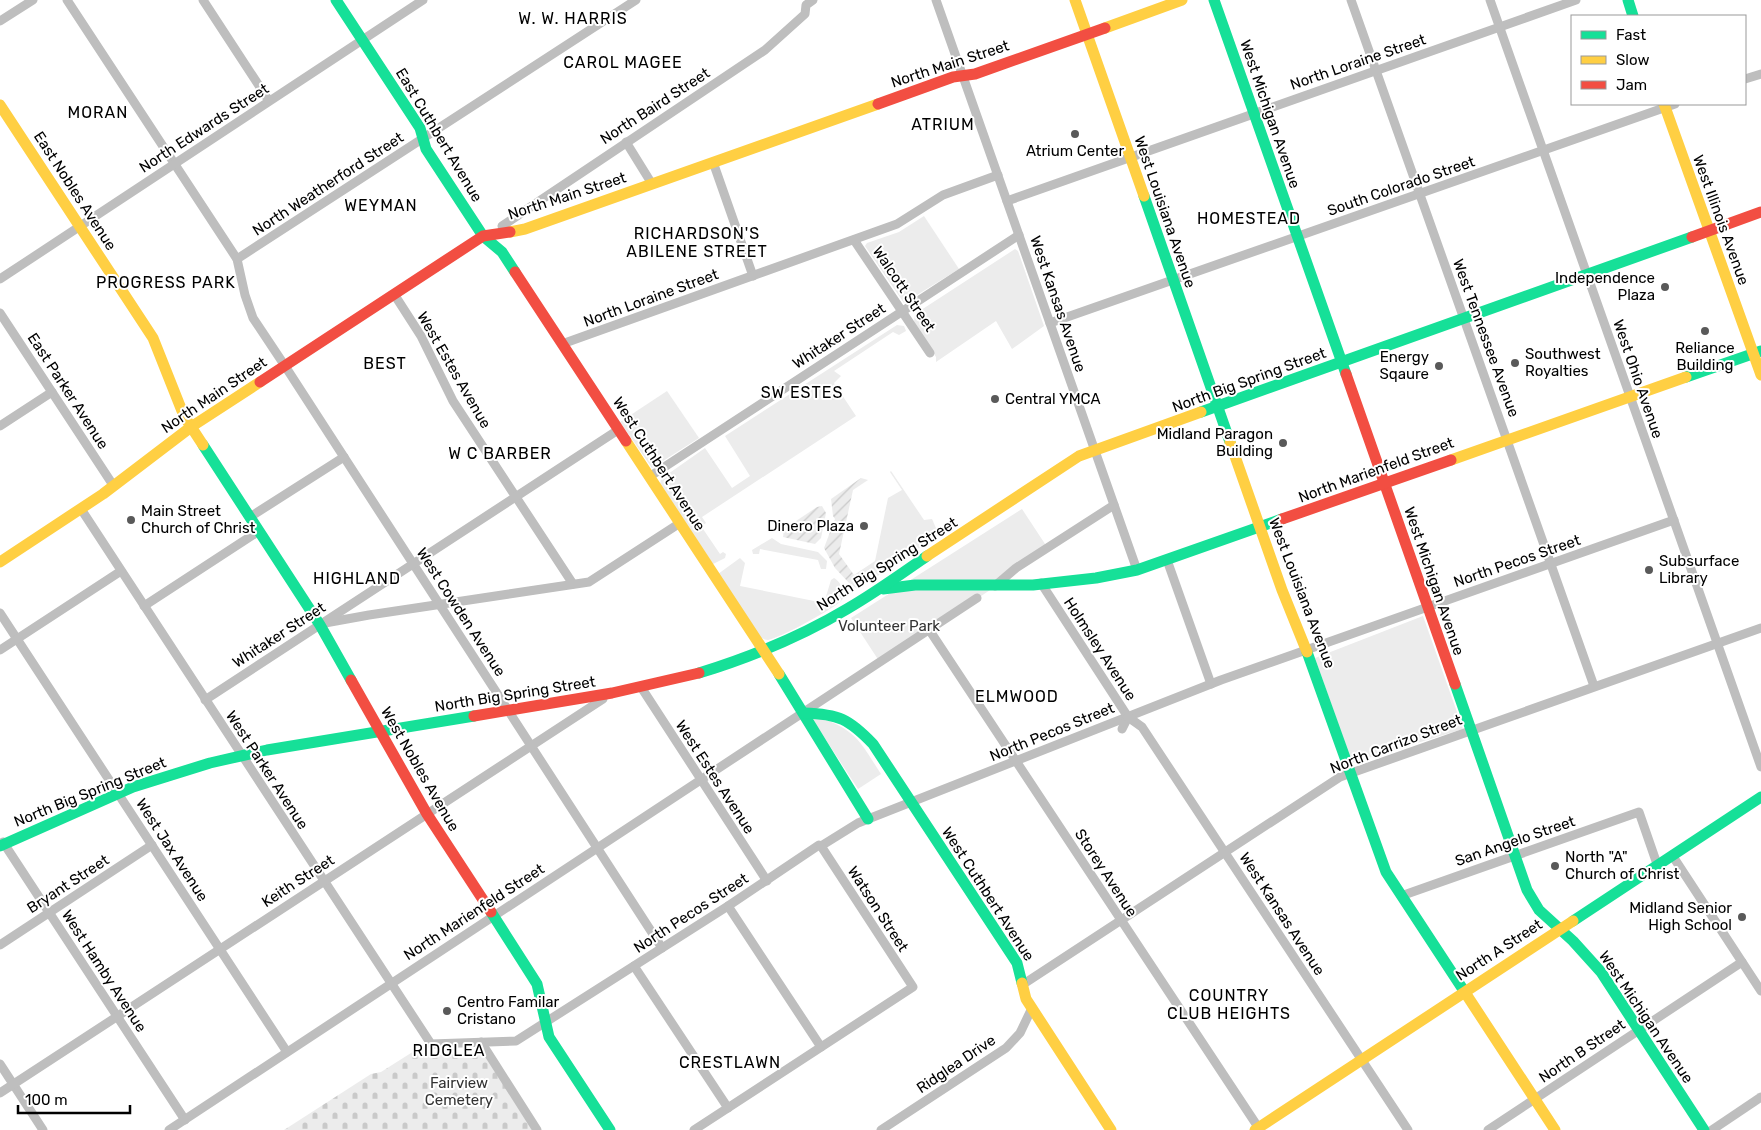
<svg xmlns="http://www.w3.org/2000/svg" width="1761" height="1130" viewBox="0 0 1761 1130" font-family="Rubik,sans-serif">
  <defs>
    <pattern id="cemetery-stones" width="16" height="16" patternUnits="userSpaceOnUse" patternTransform="scale(1.25)"><rect width="16" height="16" fill="#ececec"/><path d="M2 7V4a2 2 0 0 1 4 0v3zM10 15v-3a2 2 0 0 1 4 0v3z" fill="#c9c9c9"/></pattern>
    <pattern id="garden-furrows" width="10" height="10" patternUnits="userSpaceOnUse" patternTransform="scale(1.25)"><rect width="10" height="10" fill="#ececec"/><path d="M-1 1l2-2M0 10L10 0M9 11l2-2" fill="none" stroke="#c9c9c9"/></pattern>
  </defs>
  <rect width="100%" height="100%" fill="#fff"/>
  <!-- green -->
  <g fill="#ececec">
    <path d="M924,216L959,269L904,303L865,246L867,243L899,232Z"/>
    <path d="M1015,249L1018,251L1044,326L1012,349L996,321L936,362V357L914,322L915,314Z"/>
    <path d="M897,325L904,326L906,331L899,335L893,332L834,371L841,376L834,383L856,416L702,517L706,523L701,526L720,554L723,552L726,554L725,558L713,564L660,484L661,479L705,448L732,488L750,476L725,436Z"/>
    <path d="M667,391L699,438L652,468L620,422Z"/>
    <path d="M891,471L924,520L932,519L939,535L858,589L850,584L854,575L875,561L888,498L902,490L890,472Z"/>
    <path d="M1022,509L1049,550L881,664L851,618Z"/>
    <path d="M772,538L781,544L818,552L827,561L826,569H821L818,560L760,549L759,554H753L752,550Z"/>
    <path d="M740,558L745,563L740,586L824,603L831,580L834,578C840,581 848,594 841,601C833,609 780,638 768,640C765,640 764,639 761,638L718,574Z"/>
    <path d="M1423,616L1463,729L1352,763L1315,658Z"/>
    <path d="M818,717C857,730 860,742 881,774L858,789L813,720Z"/>
  </g>
  <!-- cemetery -->
  <path fill="url(#cemetery-stones)" d="M422,1046L427,1052L434,1055L483,1052L533,1130H284L371,1074L381,1072Z"/>
  <!-- garden -->
  <g fill="url(#garden-furrows)">
    <path d="M861,478L868,480L853,490L839,554L854,575L850,584L835,568L824,548L835,519L833,516L831,499Z"/>
    <path d="M822,506L826,513L821,538L815,544L783,537L784,529L817,507Z"/>
  </g>
  <g fill="none" stroke-linecap="round" stroke-linejoin="round">
    <!-- street -->
    <g stroke="#bebebe" stroke-width="9">
      <path d="M67,0L237,259L245,295L253,318L285,366L662,948"/>
      <path d="M203,0L269,101"/>
      <path d="M936,0L1137,570"/>
      <path d="M1351,0L1594,686"/>
      <path d="M1490,0L1761,767"/>
      <path d="M0,21L33,0"/>
      <path d="M1745,79L1761,74"/>
      <path d="M626,142L652,184"/>
      <path d="M713,162L753,276"/>
      <path d="M1007,201L1576,0"/>
      <path d="M502,226L765,50L805,14L806,5L813,0"/>
      <path d="M854,240L930,353"/>
      <path d="M237,259L636,0"/>
      <path d="M0,279L423,0"/>
      <path d="M394,294L421,336L453,401L573,584"/>
      <path d="M0,313L113,485"/>
      <path d="M1050,323L1675,104"/>
      <path d="M562,344L897,224L943,195L998,175"/>
      <path d="M0,426L52,392"/>
      <path d="M649,477L1019,235"/>
      <path d="M81,509L431,1044L516,1041L728,906L819,845L821,846L858,823L1221,680L1674,520"/>
      <path d="M250,517L344,457"/>
      <path d="M1167,560L1211,684"/>
      <path d="M1041,583L1128,717L1122,729"/>
      <path d="M995,586L1016,568L1114,505"/>
      <path d="M144,606L259,531"/>
      <path d="M0,613L287,1052"/>
      <path d="M325,623L369,615L589,582L680,523"/>
      <path d="M930,631L1260,1130"/>
      <path d="M0,650L121,571"/>
      <path d="M641,687L767,881"/>
      <path d="M205,700L618,430"/>
      <path d="M1128,717L1142,727L1408,1130"/>
      <path d="M3,842L185,1120"/>
      <path d="M1672,855L1761,991"/>
      <path d="M1401,896L1639,812L1657,864"/>
      <path d="M728,906L821,1047"/>
      <path d="M0,945L152,845"/>
      <path d="M634,966L728,1108"/>
      <path d="M1022,985L1340,777L1761,628"/>
      <path d="M481,1042L537,1130"/>
      <path d="M0,1064L43,1130"/>
      <path d="M0,1093L603,699"/>
      <path d="M169,1130L977,598"/>
      <path d="M694,1130L913,987L821,846"/>
      <path d="M881,1130L1006,1048L1020,1033L1032,1008"/>
      <path d="M1488,1130L1742,962"/>
      <path d="M1712,1130L1761,1097"/>
    </g>
    <!-- fast -->
    <g stroke="#16e098" stroke-width="11">
      <path d="M336,0L420,128L426,149L483,236L502,252L515,272"/>
      <path d="M1214,0L1346,374"/>
      <path d="M1628,0L1633,16"/>
      <path d="M1144,196L1230,442"/>
      <path d="M1686,377L1761,351"/>
      <path d="M1201,412L1692,237"/>
      <path d="M203,445L320,625L351,680"/>
      <path d="M883,589L915,585H1033L1096,578L1137,570L1282,519"/>
      <path d="M1307,652L1386,872L1466,994"/>
      <path d="M699,673C751,657 800,637 847,609C875,593 901,574 927,556"/>
      <path d="M779,674L868,819"/>
      <path d="M1455,684L1527,890L1539,910L1573,941L1601,972L1704,1130"/>
      <path d="M804,713C839,714 849,719 873,744L1017,963L1022,983"/>
      <path d="M0,846L133,787L210,763L267,750L474,716"/>
      <path d="M491,912L537,984L549,1037L610,1130"/>
      <path d="M1573,921L1761,797"/>
    </g>
    <!-- slow -->
    <g stroke="#ffcf43" stroke-width="11">
      <path d="M1075,0L1144,196"/>
      <path d="M1105,28L1182,0"/>
      <path d="M1664,104L1761,375"/>
      <path d="M0,105L153,338L184,416L203,445"/>
      <path d="M510,232L525,229L878,104"/>
      <path d="M626,441L779,674"/>
      <path d="M1230,442L1282,590L1307,652"/>
      <path d="M1451,460L1686,377"/>
      <path d="M927,556L1079,456L1201,412"/>
      <path d="M0,562L103,494L191,427L260,382"/>
      <path d="M1022,983L1026,999L1111,1130"/>
      <path d="M1466,994L1555,1130"/>
      <path d="M1255,1130L1573,921"/>
    </g>
    <!-- jam -->
    <g stroke="#f24e42" stroke-width="11">
      <path d="M878,104L953,77L975,74L1105,28"/>
      <path d="M1692,237L1761,212"/>
      <path d="M515,272L626,441"/>
      <path d="M1346,374L1455,684"/>
      <path d="M260,382L483,236L510,232"/>
      <path d="M1282,519L1451,460"/>
      <path d="M351,680L427,814L491,912"/>
      <path d="M474,716L612,693L699,673"/>
    </g>
  </g>
  <!-- markers -->
  <g fill="#595959" stroke="#fff" stroke-width="2">
    <circle cx="1075" cy="134" r="5"/>
    <circle cx="1665" cy="287" r="5"/>
    <circle cx="1705" cy="331" r="5"/>
    <circle cx="1515" cy="363" r="5"/>
    <circle cx="1439" cy="366" r="5"/>
    <circle cx="995" cy="399" r="5"/>
    <circle cx="1283" cy="443" r="5"/>
    <circle cx="131" cy="520" r="5"/>
    <circle cx="864" cy="526" r="5"/>
    <circle cx="1649" cy="570" r="5"/>
    <circle cx="1555" cy="866" r="5"/>
    <circle cx="1742" cy="917" r="5"/>
    <circle cx="447" cy="1011" r="5"/>
  </g>
  <g text-anchor="middle" dominant-baseline="central" stroke-width="4" stroke-linejoin="round" paint-order="stroke">
    <!-- street labels -->
    <g font-size="15" fill="#000" stroke="#fff">
      <text transform="translate(1358 62) rotate(-19)">North Loraine Street</text>
      <text transform="translate(950 64) rotate(-18)">North Main Street</text>
      <text transform="translate(655 106) rotate(-33)">North Baird Street</text>
      <text transform="translate(1270 114) rotate(71)">West Michigan Avenue</text>
      <text transform="translate(204 128) rotate(-33)">North Edwards Street</text>
      <text transform="translate(439 135) rotate(59)">East Cuthbert Avenue</text>
      <text transform="translate(328 184) rotate(-33)">North Weatherford Street</text>
      <text transform="translate(1401 186) rotate(-19)">South Colorado Street</text>
      <text transform="translate(75 191) rotate(57)">East Nobles Avenue</text>
      <text transform="translate(567 196) rotate(-18)">North Main Street</text>
      <text transform="translate(1165 212) rotate(71)">West Louisiana Avenue</text>
      <text transform="translate(1721 220) rotate(70)">West Illinois Avenue</text>
      <text transform="translate(904 289) rotate(56)">Walcott Street</text>
      <text transform="translate(651 298) rotate(-20)">North Loraine Street</text>
      <text transform="translate(1058 304) rotate(71)">West Kansas Avenue</text>
      <text transform="translate(839 336) rotate(-33)">Whitaker Street</text>
      <text transform="translate(1486 338) rotate(70)">West Tennessee Avenue</text>
      <text transform="translate(454 370) rotate(60)">West Estes Avenue</text>
      <text transform="translate(1638 379) rotate(71)">West Ohio Avenue</text>
      <text transform="translate(1249 380) rotate(-20)">North Big Spring Street</text>
      <text transform="translate(68 391) rotate(57)">East Parker Avenue</text>
      <text transform="translate(214 395) rotate(-34)">North Main Street</text>
      <text transform="translate(659 464) rotate(57)">West Cuthbert Avenue</text>
      <text transform="translate(1376 470) rotate(-20)">North Marienfeld Street</text>
      <text transform="translate(1517 561) rotate(-19)">North Pecos Street</text>
      <text transform="translate(887 564) rotate(-32)">North Big Spring Street</text>
      <text transform="translate(1434 581) rotate(71)">West Michigan Avenue</text>
      <text transform="translate(1302 593) rotate(69)">West Louisiana Avenue</text>
      <text transform="translate(461 612) rotate(57)">West Cowden Avenue</text>
      <text transform="translate(279 635) rotate(-33)">Whitaker Street</text>
      <text transform="translate(1100 649) rotate(57)">Holmsley Avenue</text>
      <text transform="translate(515 694) rotate(-9)">North Big Spring Street</text>
      <text transform="translate(1052 732) rotate(-22)">North Pecos Street</text>
      <text transform="translate(1396 744) rotate(-21)">North Carrizo Street</text>
      <text transform="translate(420 769) rotate(60)">West Nobles Avenue</text>
      <text transform="translate(267 770) rotate(57)">West Parker Avenue</text>
      <text transform="translate(715 777) rotate(57)">West Estes Avenue</text>
      <text transform="translate(90 792) rotate(-22)">North Big Spring Street</text>
      <text transform="translate(1515 841) rotate(-19)">San Angelo Street</text>
      <text transform="translate(172 850) rotate(57)">West Jax Avenue</text>
      <text transform="translate(1106 873) rotate(57)">Storey Avenue</text>
      <text transform="translate(298 881) rotate(-33)">Keith Street</text>
      <text transform="translate(68 884) rotate(-33)">Bryant Street</text>
      <text transform="translate(988 894) rotate(57)">West Cuthbert Avenue</text>
      <text transform="translate(878 909) rotate(57)">Watson Street</text>
      <text transform="translate(474 912) rotate(-33)">North Marienfeld Street</text>
      <text transform="translate(691 913) rotate(-33)">North Pecos Street</text>
      <text transform="translate(1282 914) rotate(57)">West Kansas Avenue</text>
      <text transform="translate(1499 950) rotate(-33)">North A Street</text>
      <text transform="translate(104 971) rotate(57)">West Hamby Avenue</text>
      <text transform="translate(1646 1017) rotate(56)">West Michigan Avenue</text>
      <text transform="translate(1582 1051) rotate(-34)">North B Street</text>
      <text transform="translate(956 1064) rotate(-34)">Ridglea Drive</text>
    </g>
    <!-- poi labels -->
    <g font-size="15" fill="#000" stroke="#fff" text-anchor="start">
      <text x="1075" y="151" text-anchor="middle">Atrium Center</text>
      <text x="1655" y="278" text-anchor="end">Independence<tspan x="1655" dy="17">Plaza</tspan></text>
      <text x="1705" y="348" text-anchor="middle">Reliance<tspan x="1705" dy="17">Building</tspan></text>
      <text x="1525" y="354">Southwest<tspan x="1525" dy="17">Royalties</tspan></text>
      <text x="1429" y="357" text-anchor="end">Energy<tspan x="1429" dy="17">Sqaure</tspan></text>
      <text x="1005" y="399">Central YMCA</text>
      <text x="1273" y="434" text-anchor="end">Midland Paragon<tspan x="1273" dy="17">Building</tspan></text>
      <text x="141" y="511">Main Street<tspan x="141" dy="17">Church of Christ</tspan></text>
      <text x="854" y="526" text-anchor="end">Dinero Plaza</text>
      <text x="1659" y="561">Subsurface<tspan x="1659" dy="17">Library</tspan></text>
      <text x="1565" y="857">North "A"<tspan x="1565" dy="17">Church of Christ</tspan></text>
      <text x="1732" y="908" text-anchor="end">Midland Senior<tspan x="1732" dy="17">High School</tspan></text>
      <text x="457" y="1002">Centro Familar<tspan x="457" dy="17">Cristano</tspan></text>
    </g>
    <!-- park labels -->
    <g font-size="15" fill="#333" stroke="#fff">
      <text x="889" y="626">Volunteer Park</text>
      <text x="459" y="1083">Fairview<tspan x="459" dy="17">Cemetery</tspan></text>
    </g>
    <!-- neighbourhood labels -->
    <g font-size="16" letter-spacing="1" fill="#000" stroke="#fff">
      <text x="573" y="18">W. W. HARRIS</text>
      <text x="623" y="62">CAROL MAGEE</text>
      <text x="98" y="112">MORAN</text>
      <text x="943" y="124">ATRIUM</text>
      <text x="381" y="205">WEYMAN</text>
      <text x="1249" y="218">HOMESTEAD</text>
      <text x="697" y="233">RICHARDSON'S<tspan x="697" dy="18">ABILENE STREET</tspan></text>
      <text x="166" y="282">PROGRESS PARK</text>
      <text x="385" y="363">BEST</text>
      <text x="802" y="392">SW ESTES</text>
      <text x="500" y="453">W C BARBER</text>
      <text x="357" y="578">HIGHLAND</text>
      <text x="1017" y="696">ELMWOOD</text>
      <text x="1229" y="995">COUNTRY<tspan x="1229" dy="18">CLUB HEIGHTS</tspan></text>
      <text x="449" y="1050">RIDGLEA</text>
      <text x="730" y="1062">CRESTLAWN</text>
    </g>
  </g>
  <!-- legend -->
  <rect x="1571" y="15" width="175" height="90" fill="#ffffff" stroke="#999999"/>
  <rect x="1581" y="31" width="25" height="8" fill="#16e098" stroke="#999999"/>
  <text x="1616" y="40" font-size="15" fill="#000000">Fast</text>
  <rect x="1581" y="56" width="25" height="8" fill="#ffcf43" stroke="#999999"/>
  <text x="1616" y="65" font-size="15" fill="#000000">Slow</text>
  <rect x="1581" y="81" width="25" height="8" fill="#f24e42" stroke="#999999"/>
  <text x="1616" y="90" font-size="15" fill="#000000">Jam</text>
  <!-- scale -->
  <path d="M18 1105v8h112v-8" fill="none" stroke="#000000" stroke-width="2.5"/>
  <text x="25" y="1105" font-size="15" fill="#000000" stroke="#ffffff" stroke-width="4" paint-order="stroke">100 m</text>
</svg>
